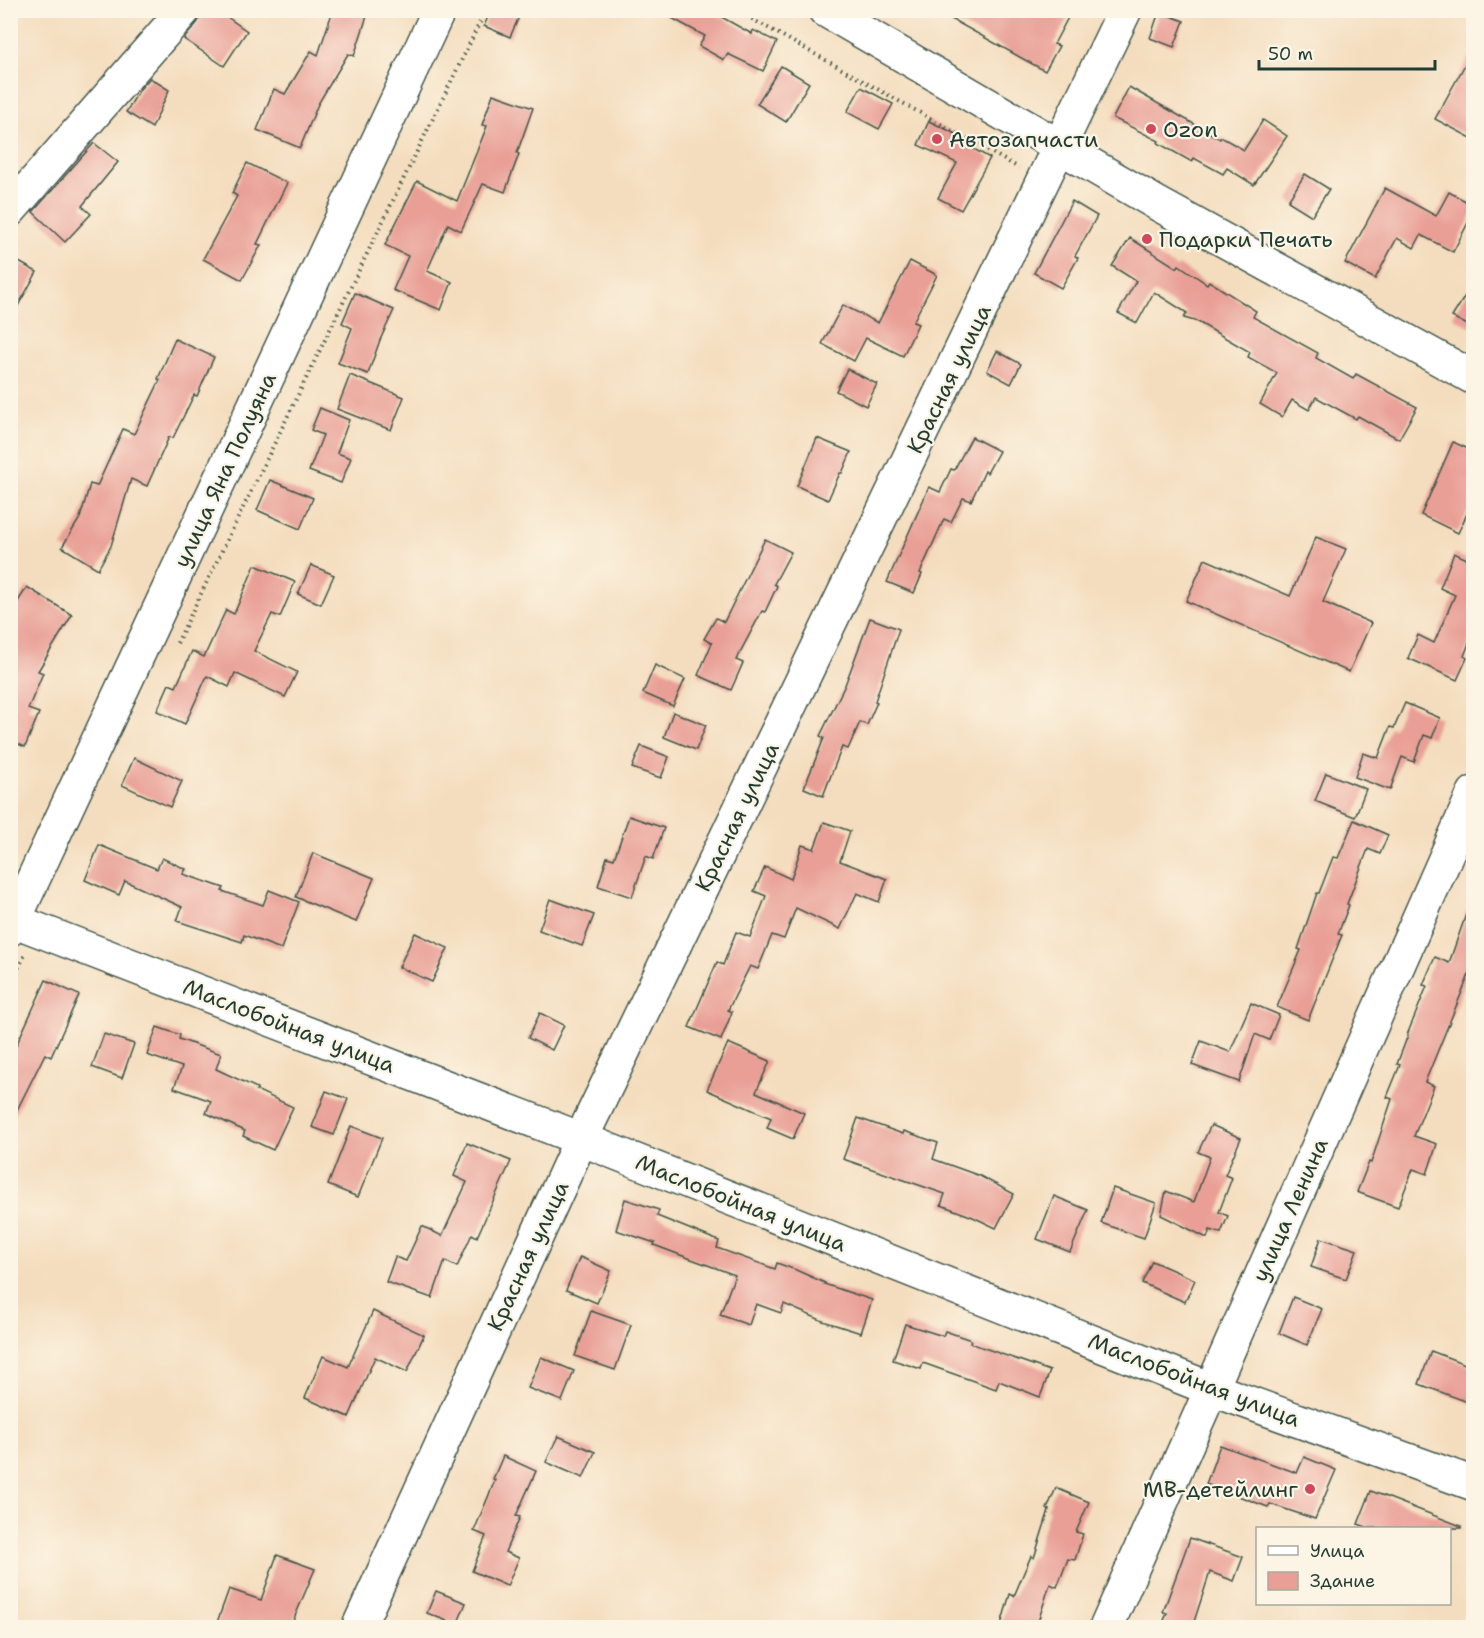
<svg xmlns="http://www.w3.org/2000/svg" width="1484" height="1638" viewBox="0 0 1484 1638" font-family="'Shantell Sans',sans-serif">
  <rect width="100%" height="100%" fill="#fcf5e5"/>
  <filter id="ink" filterUnits="userSpaceOnUse"><feTurbulence type="fractalNoise" baseFrequency=".0167" numOctaves="2"/><feDisplacementMap in="SourceGraphic" scale="12" xChannelSelector="R" yChannelSelector="G"/><feConvolveMatrix kernelMatrix="1 2 1 2 8 2 1 2 1" color-interpolation-filters="sRGB"/></filter>
  <filter id="wash" filterUnits="userSpaceOnUse"><feTurbulence type="fractalNoise" baseFrequency=".008" numOctaves="4" result="noise"/><feDisplacementMap in="SourceGraphic" scale="24" xChannelSelector="R" yChannelSelector="G"/><feGaussianBlur stdDeviation="1.35" result="paint"/><feColorMatrix in="noise" values="0 0 0 0 0 0 0 0 0 0 0 0 0 0 0 0 0 1.4 0 .05"/><feComposite in="paint" operator="in"/></filter>
  <g filter="url(#wash)">
    <rect width="100%" height="100%" fill="#f4ddbe"/>
    <g id="blocks">
      <!-- building -->
      <g fill="#e99f95">
        <path d="M202,10H217L247,31L224,66L184,39L198,22Z"/>
        <path d="M333,10H369L354,56L348,54L318,104L300,148L257,130L274,89L285,94L311,51L318,55Z"/>
        <path d="M491,10H522L510,37L484,26Z"/>
        <path d="M657,10H709L752,34L753,30L777,42L763,71L728,54L724,60L699,46L705,36Z"/>
        <path d="M935,10H1072L1054,44L1059,46L1045,71Z"/>
        <path d="M1159,12L1184,21L1174,47L1150,38Z"/>
        <path d="M1473,50V139L1435,119Z"/>
        <path d="M781,66L809,83L786,122L757,104Z"/>
        <path d="M150,78L169,90L152,128L126,112L140,89Z"/>
        <path d="M861,87L893,104L879,129L847,112Z"/>
        <path d="M1129,87L1220,139L1221,137L1244,150L1263,120L1287,136L1254,185L1227,168L1223,174L1194,158L1192,162L1158,143L1159,141L1113,118Z"/>
        <path d="M493,94L533,108L517,153L519,154L505,192L483,184L461,231L448,224L427,271L452,282L441,310L393,290L408,256L385,245L417,181L457,201L487,126L482,125Z"/>
        <path d="M929,121L956,134L954,138L990,158L961,210L938,198L957,163L918,145Z"/>
        <path d="M94,143L118,162L82,206L91,214L65,242L33,212Z"/>
        <path d="M247,163L287,183L257,244L261,245L242,280L203,259L237,196L232,193Z"/>
        <path d="M1305,174L1329,189L1312,216L1288,201Z"/>
        <path d="M1385,188L1436,216L1449,192L1473,205V213L1453,252L1421,235L1414,248L1397,238L1375,279L1345,263Z"/>
        <path d="M1072,201L1097,216L1075,256L1078,258L1061,288L1034,273Z"/>
        <path d="M1130,238L1177,268L1179,265L1207,284L1209,281L1256,311L1253,317L1318,353L1316,358L1353,379L1356,374L1417,407L1399,439L1358,416L1356,419L1316,397L1309,410L1292,400L1282,417L1260,404L1277,373L1248,357L1250,352L1198,322L1184,318L1187,313L1154,292L1137,323L1118,313L1136,281L1112,266Z"/>
        <path d="M10,257L37,272L10,320Z"/>
        <path d="M910,261L937,275L913,322L918,324L903,356L866,338L854,361L822,344L843,305L878,323Z"/>
        <path d="M1473,283V328L1452,317Z"/>
        <path d="M355,293L394,310L380,340L368,374L338,363L352,328L342,323Z"/>
        <path d="M175,339L214,357L197,396L194,395L173,438L169,437L147,486L131,479L111,546L98,569L62,547L80,518L90,484L97,486L123,429L134,434L160,380L158,379Z"/>
        <path d="M997,351L1021,364L1011,384L987,371Z"/>
        <path d="M847,369L877,384L866,406L836,391Z"/>
        <path d="M350,375L404,397L391,430L337,409Z"/>
        <path d="M320,408L349,420L337,453L351,458L341,483L309,471L323,435L311,430Z"/>
        <path d="M972,437L999,451L987,473L985,471L971,501L963,498L951,522L944,519L920,573L922,574L914,593L887,582L929,487L940,492L951,469L954,470Z"/>
        <path d="M817,438L851,452L842,473H840L828,500L797,486Z"/>
        <path d="M1453,442L1473,451V501L1458,533L1421,515Z"/>
        <path d="M270,480L313,498L300,529L257,510Z"/>
        <path d="M1316,537L1346,549L1323,602L1371,623L1349,672L1186,601L1205,559L1290,596Z"/>
        <path d="M765,539L791,552L774,584L777,586L765,612L762,611L736,660L743,663L731,690L698,675L712,643L704,639L716,618L724,622Z"/>
        <path d="M1473,550V633L1464,656L1467,658L1457,680L1408,658L1418,635L1434,643L1455,595L1440,588L1454,553L1469,560Z"/>
        <path d="M255,565L295,582L280,617L272,614L254,651L297,672L285,697L235,673L229,687L207,676L185,724L157,711L169,684L176,687L192,651L204,657L226,610L234,614Z"/>
        <path d="M311,565L334,575L321,604L298,594Z"/>
        <path d="M27,587L72,615L38,671L43,673L28,709L39,713L25,747L14,742L11,750L10,614Z"/>
        <path d="M870,618L899,629L875,701L877,702L867,725L860,722L848,749L842,747L823,796L804,788L824,738L820,736L845,685Z"/>
        <path d="M655,665L685,679L673,706L643,693Z"/>
        <path d="M1405,703L1440,718L1432,738L1424,735L1414,762L1402,757L1390,790L1355,777L1363,753L1378,758L1390,727L1394,728Z"/>
        <path d="M673,712L706,725L696,750L664,737Z"/>
        <path d="M641,746L669,757L661,778L632,768Z"/>
        <path d="M134,758L182,781L170,807L122,785Z"/>
        <path d="M1326,773L1366,789L1355,817L1315,801Z"/>
        <path d="M629,816L664,828L653,859L646,856L632,897L598,886L607,857L614,859Z"/>
        <path d="M1354,820L1388,835L1380,854L1368,849L1347,904L1349,905L1338,934L1342,935L1308,1020L1277,1007L1301,950L1298,949L1317,893H1319L1333,857L1338,858Z"/>
        <path d="M824,822L850,831L840,861L887,879L879,902L857,893L840,929L796,908L784,939L772,935L758,969L750,966L728,1010L732,1012L721,1040L689,1027L717,962L723,965L736,932L750,937L766,896L754,891L765,867L791,879L802,845L814,849Z"/>
        <path d="M99,845L157,869L162,858L186,869L183,874L224,888L222,891L263,905L269,890L299,902L281,949L244,935L242,942L177,921L182,907L125,881L119,895L85,880Z"/>
        <path d="M313,853L374,878L356,922L296,897Z"/>
        <path d="M550,899L594,915L582,946L539,930Z"/>
        <path d="M1471,900L1473,901V965L1425,1082L1434,1086L1414,1136L1437,1144L1427,1174L1413,1169L1398,1207L1357,1192L1369,1162L1371,1163L1392,1099L1387,1097L1400,1065L1397,1064L1408,1035H1407L1427,986L1423,985L1435,957L1449,963Z"/>
        <path d="M415,933L448,948L432,982L399,967Z"/>
        <path d="M46,980L79,995L51,1057L45,1054L10,1124V1059Z"/>
        <path d="M1251,1003L1279,1015L1269,1040L1255,1034L1239,1082L1192,1065L1201,1041L1230,1052Z"/>
        <path d="M540,1013L564,1025L552,1050L528,1038Z"/>
        <path d="M157,1027L180,1035L179,1039L221,1054L216,1069L257,1088L256,1090L293,1107L273,1150L243,1136L245,1131L206,1113L211,1101L174,1088L182,1067L147,1055Z"/>
        <path d="M104,1034L134,1044L122,1078L92,1067Z"/>
        <path d="M728,1043L770,1061L756,1092L804,1113L793,1139L767,1128L771,1118L707,1090Z"/>
        <path d="M326,1091L348,1099L334,1135L312,1127Z"/>
        <path d="M858,1118L903,1134L904,1131L938,1143L933,1159L980,1176L1014,1194L996,1228L973,1217L941,1205L945,1194L843,1159Z"/>
        <path d="M1211,1125L1241,1138L1225,1175L1232,1178L1219,1212L1228,1216L1221,1233L1210,1230L1207,1238L1161,1215L1166,1191L1194,1202L1210,1157L1198,1152Z"/>
        <path d="M351,1126L382,1138L358,1197L328,1185Z"/>
        <path d="M467,1143L511,1161L477,1237L472,1234L457,1267L445,1261L432,1298L386,1282L395,1257L406,1261L422,1226L442,1236L467,1182L454,1176Z"/>
        <path d="M1113,1188L1156,1203L1144,1238L1101,1223Z"/>
        <path d="M1054,1196L1088,1210L1070,1252L1037,1239Z"/>
        <path d="M625,1199L659,1210L657,1216L719,1241L717,1248L775,1269L777,1263L796,1270L825,1283L824,1284L872,1300L861,1333L823,1321L784,1304L781,1313L756,1304L749,1325L720,1315L735,1275L683,1256L654,1245L655,1243L616,1230Z"/>
        <path d="M1321,1238L1357,1250L1346,1279L1311,1267Z"/>
        <path d="M580,1257L611,1271L597,1303L566,1290Z"/>
        <path d="M1152,1261L1195,1280L1185,1302L1142,1283Z"/>
        <path d="M1293,1297L1322,1309L1307,1345L1279,1333Z"/>
        <path d="M373,1311L424,1335L407,1372L375,1357L349,1417L305,1398L323,1356L348,1367Z"/>
        <path d="M591,1311L631,1325L615,1370L575,1356Z"/>
        <path d="M905,1324L943,1336L945,1331L971,1340L970,1343L1050,1371L1040,1397L999,1381L996,1389L923,1363L921,1369L893,1360Z"/>
        <path d="M1431,1351L1473,1367V1404L1419,1384Z"/>
        <path d="M541,1357L574,1371L562,1401L528,1388Z"/>
        <path d="M558,1436L595,1452L583,1478L546,1462Z"/>
        <path d="M1220,1445L1297,1473L1304,1457L1336,1470L1315,1519L1270,1504L1268,1507L1206,1484Z"/>
        <path d="M503,1456L536,1471L516,1516L520,1517L505,1552L519,1558L507,1586L472,1571L486,1536L474,1531L495,1480L493,1479Z"/>
        <path d="M1056,1488L1089,1502L1076,1532L1083,1534L1075,1560L1068,1559L1057,1587L1050,1584L1036,1628H1000L1010,1594L1014,1596L1031,1556L1034,1558L1049,1510L1047,1509Z"/>
        <path d="M1371,1491L1461,1526V1528H1369L1358,1524Z"/>
        <path d="M1190,1538L1243,1557L1234,1581L1210,1572L1192,1628H1161L1167,1613L1163,1612Z"/>
        <path d="M277,1555L315,1569L290,1628H215L229,1589L261,1600Z"/>
        <path d="M436,1591L466,1603L457,1625L427,1613Z"/>
      </g>
    </g>
  </g>
  <g filter="url(#ink)">
    <use href="#blocks" fill-opacity="0" stroke="#3f5549" stroke-width="1.5"/>
    <g fill="none" stroke-linecap="round" stroke-linejoin="round">
      <!-- minor casing -->
      <g stroke="#3f5549" stroke-width="36">
        <g id="minor">
          <path d="M825,10L1158,204L1474,378"/>
          <path d="M10,210L184,10"/>
          <path d="M10,919L581,1139L1211,1389L1474,1484"/>
          <path d="M10,929L439,10"/>
          <path d="M358,1628L581,1139L1125,10"/>
          <path d="M1106,1628L1474,793"/>
        </g>
      </g>
      <!-- path -->
      <g stroke="#3f5549" stroke-width="4" stroke-dasharray="1.5 4.5" stroke-linecap="butt">
        <path d="M736,10L1019,168"/>
        <path d="M177,643L486,10"/>
        <path d="M10,984L25,955"/>
      </g>
      <!-- minor -->
      <use href="#minor" stroke="#fff" stroke-width="33"/>
    </g>
  </g>
  <!-- markers -->
  <g fill="#d1495b" stroke="#fcf5e5" stroke-width="2">
    <circle cx="1151" cy="129" r="6"/>
    <circle cx="937" cy="139" r="6"/>
    <circle cx="1147" cy="239" r="6"/>
    <circle cx="1310" cy="1489" r="6"/>
  </g>
  <g text-anchor="middle" dominant-baseline="central" stroke-width="4.5" stroke-linejoin="round" paint-order="stroke">
    <!-- poi labels -->
    <g font-size="22" fill="#1f3d34" stroke="#fcf5e5" text-anchor="start">
      <text x="1163" y="129">Ozon</text>
      <text x="949" y="139">Автозапчасти</text>
      <text x="1159" y="239">Подарки Печать</text>
      <text x="1298" y="1489" text-anchor="end">MB-детейлинг</text>
    </g>
    <!-- street labels -->
    <g font-size="22" fill="#1f3d34" stroke="#fcf5e5">
      <text transform="translate(949 379) rotate(-64)">Красная улица</text>
      <text transform="translate(225 470) rotate(-65)">улица Яна Полуяна</text>
      <text transform="translate(737 817) rotate(-64)">Красная улица</text>
      <text transform="translate(289 1026) rotate(21)">Маслобойная улица</text>
      <text transform="translate(741 1203) rotate(22)">Маслобойная улица</text>
      <text transform="translate(1290 1210) rotate(-66)">улица Ленина</text>
      <text transform="translate(528 1256) rotate(-65)">Красная улица</text>
      <text transform="translate(1194 1380) rotate(21)">Маслобойная улица</text>
    </g>
  </g>
  <!-- margin -->
  <rect width="1484" height="1638" fill="none" stroke="#fcf5e5" stroke-width="36"/>
  <!-- legend -->
  <rect x="1256" y="1527" width="195" height="78" fill="#fcf5e5" stroke="#a4ab9e" stroke-width="1.5"/>
  <rect x="1268" y="1546" width="30" height="9" fill="#ffffff" stroke="#a4ab9e" stroke-width="1.5"/>
  <text x="1310" y="1557" font-size="18" fill="#1f3d34">Улица</text>
  <rect x="1268" y="1572" width="30" height="18" fill="#e99f95" stroke="#a4ab9e" stroke-width="1.5"/>
  <text x="1310" y="1587" font-size="18" fill="#1f3d34">Здание</text>
  <!-- scale -->
  <path d="M1259 60v9h176v-9" fill="none" stroke="#1f3d34" stroke-width="3"/>
  <text x="1268" y="60" font-size="18" fill="#1f3d34" stroke="#fcf5e5" stroke-width="4.5" paint-order="stroke">50 m</text>
</svg>
